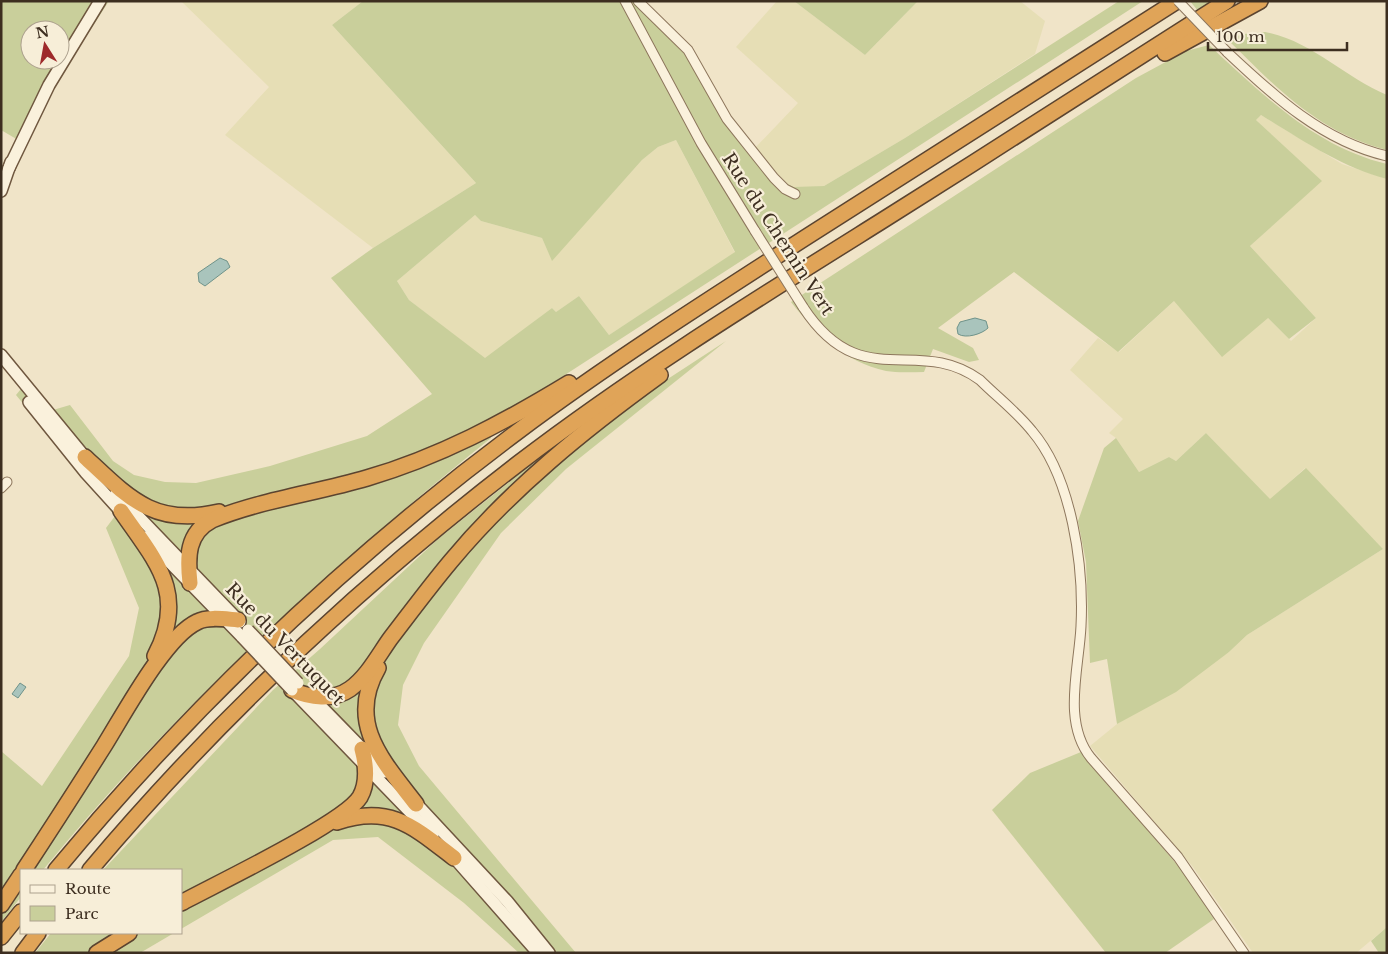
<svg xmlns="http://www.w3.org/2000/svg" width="1388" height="954" viewBox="0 0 1388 954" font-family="'Libre Baskerville',serif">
  <rect width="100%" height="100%" fill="#f0e4c8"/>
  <!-- farmland -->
  <g fill="#e6deb5">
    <path d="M181,1H363L332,25L476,183L373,248L225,135L269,87Z"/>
    <path d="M777,1H794L865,55L918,1H1020L1045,21L1035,54L905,138L824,186L806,188L794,187L780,180L754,149L798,103L736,47Z"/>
    <path d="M1261,115L1342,164L1387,179V927L1356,953H1253L1193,867L1090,746L1117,724L1229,652L1247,635L1383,549L1305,468L1270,500L1206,433L1176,461L1169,457L1139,472L1116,438L1109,433L1123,419L1070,370L1098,338L1119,352L1174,301L1268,318L1291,341L1316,318L1250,246L1321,181L1256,120Z"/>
    <path d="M676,140L735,253L609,335L579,296L556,312L552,308L485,359L409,300L397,281L475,215L481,221L542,238L552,260L642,160L658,147Z"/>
  </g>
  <!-- green -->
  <g fill="#c9cf9b" fill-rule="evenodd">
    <path d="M1,1H109L52,89L25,144L1,130ZM30,30H60V60H30Z"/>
    <path d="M363,1H635L684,50L721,117L747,152L754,149L780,180L794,187L824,186L905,138L1119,1H1143L537,393L487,421L491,438C329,568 175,709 43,870H21V897L1,922V751L42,786L129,656L139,608L106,528L115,516L16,395L29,379L53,410L70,405L113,461L134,475L165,482L196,483L270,466L367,436L432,394L331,278L373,248L476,183L332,25ZM676,140L735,252L609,335L579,296L556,312L552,308L485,358L409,300L397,281L475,215L481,221L542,238L552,261L642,160L658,147Z"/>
    <path d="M794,1H918L865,55Z"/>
    <path d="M1190,1H1214L1198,11Z"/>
    <path d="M1265,32C1312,41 1344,77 1387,95V150C1317,132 1276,87 1227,39L1244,34Z"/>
    <path d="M1209,45C1262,94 1315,147 1387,164V179C1341,167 1302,140 1261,115L1256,120L1322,181L1250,246L1316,318L1289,339L1268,318L1222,357L1174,301L1118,352L1014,272L938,328L973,348L979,360L969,362L933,349L924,372C912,372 898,373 886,371C845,362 816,334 791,302L1136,78L1186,51Z"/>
    <path d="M726,341L566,469L501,533L424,643L403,685L398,725L419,766L576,953H519L464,903L378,837L333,840L181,929V870H103L273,690L320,649L438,539L543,455L558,463L634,401Z"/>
    <path d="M1206,433L1270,499L1306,468L1383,549L1247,635L1229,652L1176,692L1117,724L1107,659L1090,663L1086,562L1078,521L1104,448L1116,438L1139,472L1169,457L1176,461Z"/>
    <path d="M1081,752L1185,874L1214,919L1165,953H1106L992,810L1030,773Z"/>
    <path d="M1387,927V953H1379L1371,941Z"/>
    <path d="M51,933H174L140,953H35Z"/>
  </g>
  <!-- water -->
  <g fill="#a9c4bc" stroke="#6f938a">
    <path d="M220,258L227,261L230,267L205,286L199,282L198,273Z"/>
    <path d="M975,318L986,321L988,328C982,334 966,339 958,334L957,328L960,322Z"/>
    <path d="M20,683L26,687L18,698L12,694Z"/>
  </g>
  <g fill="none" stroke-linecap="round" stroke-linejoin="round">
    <!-- street casing -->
    <g stroke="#8d765c" stroke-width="11">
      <g id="street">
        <path d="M625,1L701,143L755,231"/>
        <path d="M638,1L688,50L727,119L774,178L785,189L795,194"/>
        <path d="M1227,52C1274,96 1322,141 1387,156"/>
        <path d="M803,307C861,396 917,334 980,380C997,397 1017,412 1032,431C1072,478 1084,566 1081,626C1079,669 1062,722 1091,758L1178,857L1244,953"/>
        <path d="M1,488L7,482"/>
      </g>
    </g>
    <!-- secondary casing -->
    <g stroke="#6f573f" stroke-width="14">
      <g id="secondary">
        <path d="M9,168L49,85L100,1"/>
        <path d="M1,191L11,162"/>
        <path d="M1,355L89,462"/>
        <path d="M29,402L86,473L125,516"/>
        <path d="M116,493L240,622"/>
        <path d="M145,537L242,637"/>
        <path d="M293,691L433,836"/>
        <path d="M309,694L385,772"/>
        <path d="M412,799L507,901L549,953"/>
        <path d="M450,853L538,953"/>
      </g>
    </g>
    <!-- highway casing -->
    <g stroke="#5b4430" stroke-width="18">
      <g id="highway">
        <path d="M1165,53L1260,1"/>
        <path d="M85,457C129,498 154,527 219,512"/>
        <path d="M121,511C156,562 188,593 155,656"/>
        <path d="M190,583C187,557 187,533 212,520C261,500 316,493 367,478C439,457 505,422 569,383"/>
        <path d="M378,668C346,723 383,761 416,804"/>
        <path d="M292,690C310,698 333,701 350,689C367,677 378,656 390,639C410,613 430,586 451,561C511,489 584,430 660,375"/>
        <path d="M337,822C390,804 414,827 454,858"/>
        <path d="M24,870C51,829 78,787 104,746C124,714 165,637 197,622C208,616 225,619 238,620"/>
        <path d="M56,870C191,707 347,559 517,432C611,362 710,299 808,236C931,157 1055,80 1177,1"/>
        <path d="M90,870C217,719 363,583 519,463C634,375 757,299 880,222C996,149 1111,75 1227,1"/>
        <path d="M181,903C214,885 344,823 360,797C368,783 366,764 362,749"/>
        <path d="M1,905L21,875"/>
        <path d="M1,937L21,912"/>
        <path d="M23,953L38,933"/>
        <path d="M97,953L129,933"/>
      </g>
    </g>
    <!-- street -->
    <use href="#street" stroke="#faf1dc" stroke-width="9"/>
    <!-- secondary -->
    <use href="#secondary" stroke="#faf1dc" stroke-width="11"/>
    <!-- highway -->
    <use href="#highway" stroke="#e0a458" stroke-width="15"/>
    <!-- street-bridge casing -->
    <g stroke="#8d765c" stroke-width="11" stroke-linecap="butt">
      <g id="street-bridge">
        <path d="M1178,1L1227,52"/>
        <path d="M755,231L803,307"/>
      </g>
    </g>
    <!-- secondary-bridge casing -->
    <g stroke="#6f573f" stroke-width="14" stroke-linecap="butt">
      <g id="secondary-bridge">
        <path d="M248,630L298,683"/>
        <path d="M242,637L292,690"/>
      </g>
    </g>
    <!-- street-bridge -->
    <use href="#street-bridge" stroke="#faf1dc" stroke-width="9"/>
    <!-- secondary-bridge -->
    <use href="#secondary-bridge" stroke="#faf1dc" stroke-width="11"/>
  </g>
  <g text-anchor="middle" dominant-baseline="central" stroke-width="4.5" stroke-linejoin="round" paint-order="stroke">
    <!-- street labels -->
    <g font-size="18" fill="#3d2e20" stroke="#f7eed8">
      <text transform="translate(778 234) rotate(57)">Rue du Chemin Vert</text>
      <text transform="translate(285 644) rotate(46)">Rue du Vertuquet</text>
    </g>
  </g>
  <!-- border -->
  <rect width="1388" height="954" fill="none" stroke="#3d2e20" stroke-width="5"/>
  <!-- legend -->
  <rect x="20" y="869" width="162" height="65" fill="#f7eed8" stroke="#ada18e"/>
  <rect x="30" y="885" width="25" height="8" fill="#faf1dc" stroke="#ada18e"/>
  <text x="65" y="894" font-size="15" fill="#3d2e20">Route</text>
  <rect x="30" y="906" width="25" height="15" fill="#c9cf9b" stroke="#ada18e"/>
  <text x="65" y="919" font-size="15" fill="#3d2e20">Parc</text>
  <!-- north arrow -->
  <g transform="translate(45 45) rotate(349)"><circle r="24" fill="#f7eed8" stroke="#ada18e"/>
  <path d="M0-4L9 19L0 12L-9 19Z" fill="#9e2a2b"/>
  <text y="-8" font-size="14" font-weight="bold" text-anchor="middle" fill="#3d2e20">N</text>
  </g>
  <!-- scale -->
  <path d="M1208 42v8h139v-8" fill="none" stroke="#3d2e20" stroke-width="2.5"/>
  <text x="1216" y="42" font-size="15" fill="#3d2e20" stroke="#f7eed8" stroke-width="4" paint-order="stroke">100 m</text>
</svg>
